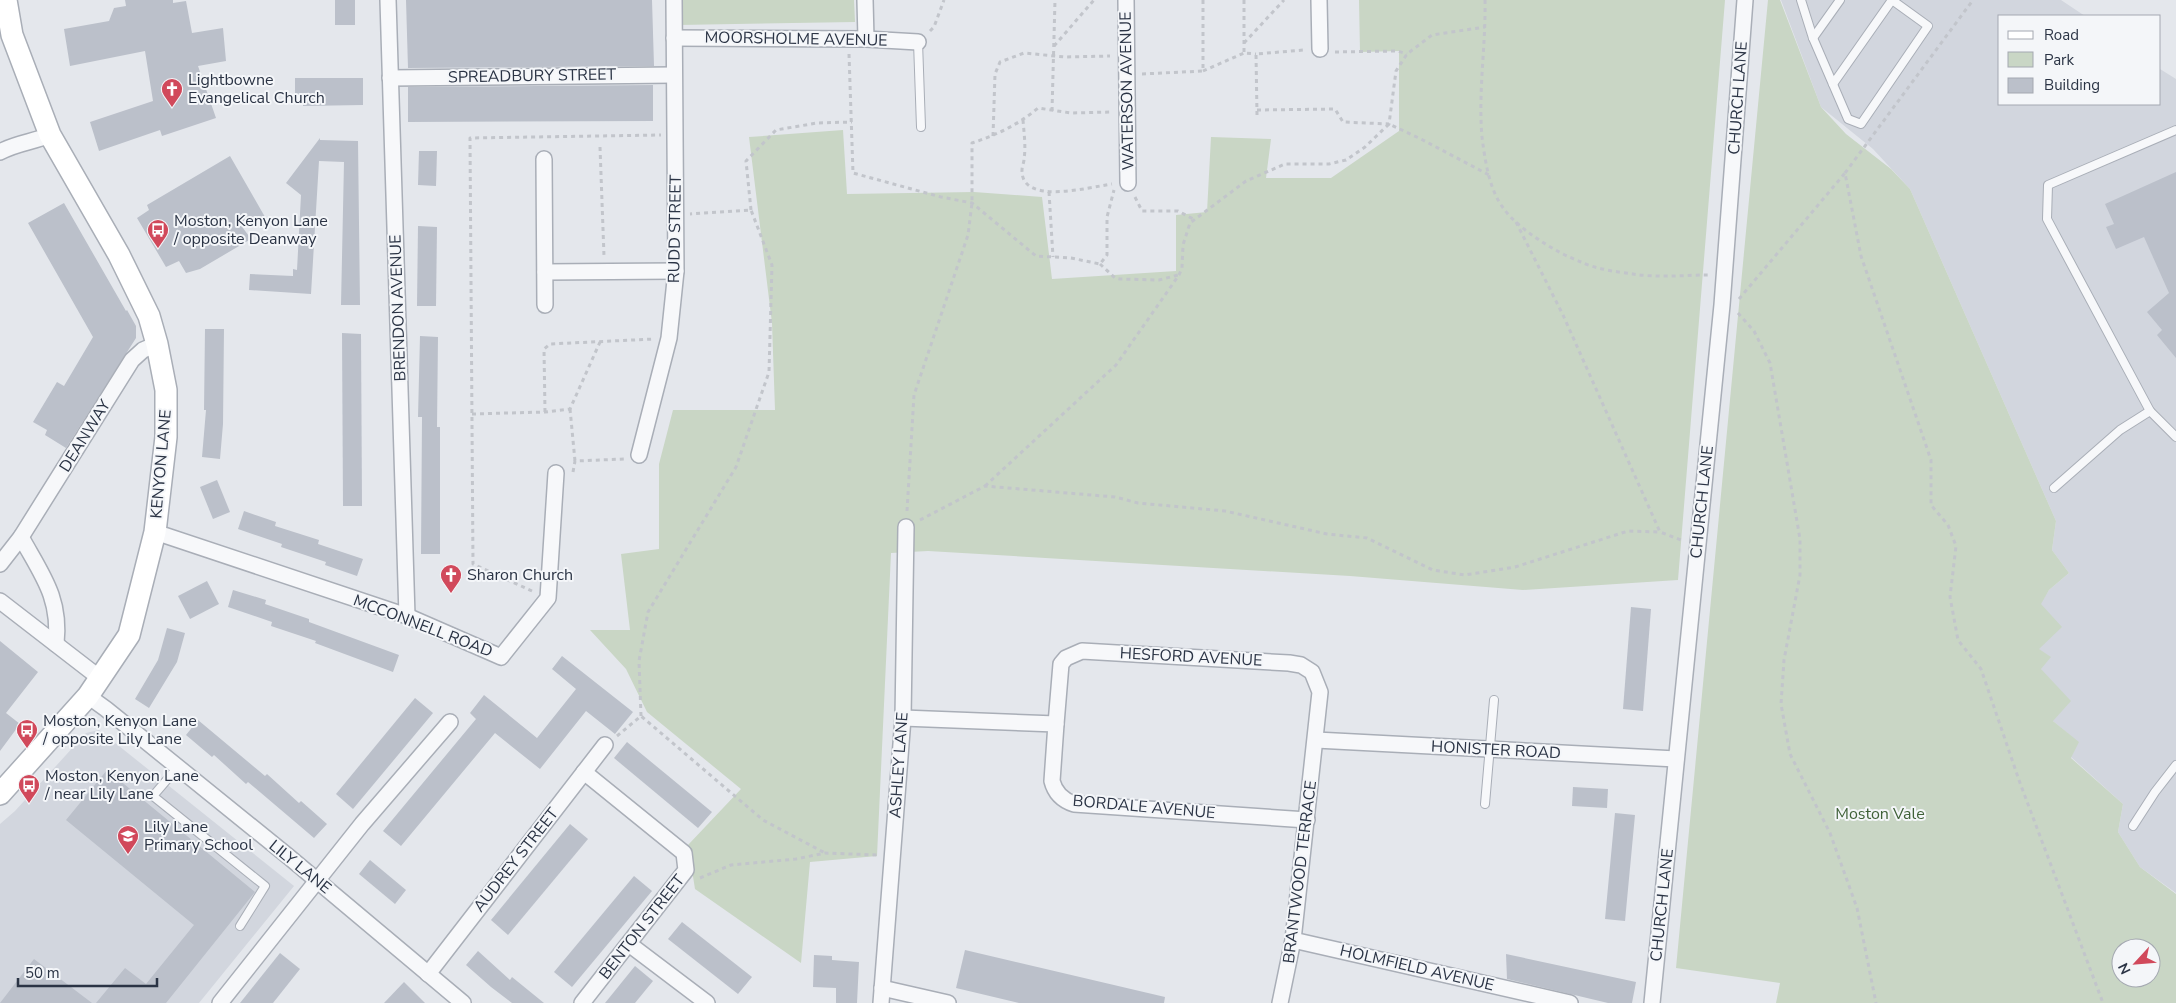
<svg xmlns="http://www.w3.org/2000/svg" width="2176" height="1003" viewBox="0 0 2176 1003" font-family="'Nunito Sans',sans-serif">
  <rect width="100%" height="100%" fill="#e4e7ec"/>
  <!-- built -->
  <g fill="#d2d6de">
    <path d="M1781,0H2061L2085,16H2000V104H2160V69L2176,79V893L2140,867L2118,832L2123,804L2071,757L2078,742L2053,721L2041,669L2039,649L2040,604L2049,590L2069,573L2052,550L2056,521L1910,189L1873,149L1821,107Z"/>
    <path d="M99,730L294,886L199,1003H0V824L15,811L86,733Z"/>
  </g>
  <!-- green -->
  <g fill="#c9d6c5" fill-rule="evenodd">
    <path d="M679,0H854L855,22L678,25Z"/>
    <path d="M1359,0H1725L1678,580L1523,590L1350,576L928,551L891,553L877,856L810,862L801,963L695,889L688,845L741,789L647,712L626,669L590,630H630L621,554L659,549V464L673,410H775L772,323L749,137L843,130L847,194L974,192L1042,197L1052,279L1176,271V215L1207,212L1211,137L1271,139L1266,178H1331L1399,131V51L1360,52Z"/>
    <path d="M1768,0H1780L1821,107L1846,134L1891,169L1910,189L2056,521L2052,550L2069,573L2049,590L2041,604L2062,627L2039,649L2051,657L2041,669L2071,701L2053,721L2079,742L2071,758L2123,804L2118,832L2140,867L2176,894V1003H1776L1780,983L1676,968ZM2121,948H2151V978H2121Z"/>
  </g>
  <!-- building -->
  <g fill="#bbc0ca">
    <path d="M125,0H173V3L186,1L192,33L223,28L226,61L198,66L216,118L162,136L160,130L99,151L90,122L153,101L145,51L70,66L64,29L109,21L114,8L126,6Z"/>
    <rect x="335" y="0" width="20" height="25"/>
    <path d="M406,0H652L654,66L408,68Z"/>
    <path d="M295,78H363V105L303,106V102H295Z"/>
    <path d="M653,85V121L408,122V87Z"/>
    <path d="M320,138V140L358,141L360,305H341L344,162L319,161L311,294L249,290L250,274L293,276V269L297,270L301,195L286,183Z"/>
    <path d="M419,151H437L436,186L418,185Z"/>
    <path d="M230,156L265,217L243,228L251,239L200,269L186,273L179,261L166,267L137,218L149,210L147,205Z"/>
    <path d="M2176,172V358L2157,335L2162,330L2147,312L2169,293L2144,237L2116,249L2106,227L2114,224L2105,204Z"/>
    <path d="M64,203L126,311L127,310L136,326V338L66,448L45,435L47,430L33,422L57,382L64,386L93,337L28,223Z"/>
    <path d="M418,226L437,227L436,306H417Z"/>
    <path d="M205,329H224L223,424L220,459L202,457L206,410H204Z"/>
    <path d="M342,333L361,334L362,506H343Z"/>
    <path d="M420,336L438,337L437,427H440V554H421L422,417H418Z"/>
    <path d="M217,480L230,512L213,519L200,487Z"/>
    <path d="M244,511L276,522L275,526L319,540L318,544L363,559L357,576L325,565L326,562L281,547L282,544L238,529Z"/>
    <path d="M207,581L219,604L190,619L178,596Z"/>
    <path d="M233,590L266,600L265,604L309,619V622L399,655L393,672L315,643L316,641L271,626L272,622L228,607Z"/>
    <path d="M1631,607L1651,609L1643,711L1623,709Z"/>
    <path d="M167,628L185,633L177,662L149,708L135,699L158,660Z"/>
    <path d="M0,641L38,672L6,713L20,724L0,751Z"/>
    <path d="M562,656L633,712L615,734L586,711L540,769L495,733L401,846L383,831L476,719L470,713L484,695L537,738L576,689L552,669Z"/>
    <path d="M415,698L433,713L353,809L336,794Z"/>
    <path d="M198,720L265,776L267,774L299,803L301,801L327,824L314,838L248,782L246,784L214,755L212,757L186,735Z"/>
    <path d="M627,742L712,812L698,828L614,758Z"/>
    <path d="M107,770L255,892L166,1003H96L125,968L146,984L194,925L66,820Z"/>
    <path d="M1573,787L1608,789L1607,808L1572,806Z"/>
    <path d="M1615,813L1635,815L1625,921L1605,919Z"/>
    <path d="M570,824L588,839L508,935L491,920Z"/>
    <path d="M370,860L406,890L395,904L359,874Z"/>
    <path d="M634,876L652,891L572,987L554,972Z"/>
    <path d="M682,922L752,977L738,994L668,939Z"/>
    <path d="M965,950L1165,997L1164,1003H1019L956,988Z"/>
    <path d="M478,951L510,980L512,977L544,1003H512L491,987L466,965Z"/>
    <path d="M280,953L300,969L273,1003H240Z"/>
    <path d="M1506,954L1636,982L1632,1003H1608L1507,979Z"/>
    <path d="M814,955L832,956V960L859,962L857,1003H836V988L813,987Z"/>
    <path d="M34,959L92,1003H0Z"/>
    <path d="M635,966L653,981L635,1003H605Z"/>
    <path d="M404,982L425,1003H384Z"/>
  </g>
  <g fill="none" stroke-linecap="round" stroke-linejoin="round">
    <!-- lane casing -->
    <g stroke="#a9aeb7" stroke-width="10">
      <g id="lane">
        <path d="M1801,0L1813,38L1848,119L1861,124L1928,26L1892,0"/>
        <path d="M1813,38L1840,0"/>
        <path d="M918,42L921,127"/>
        <path d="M1833,84L1892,0"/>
        <path d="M2176,130L2048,185L2047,219L2150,411L2176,437"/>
        <path d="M2054,488L2120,430L2150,411"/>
        <path d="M177,768L153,796L265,886L240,926"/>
        <path d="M1485,804L1494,700"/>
        <path d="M2133,826L2155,792L2176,765"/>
      </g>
    </g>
    <!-- street casing -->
    <g stroke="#a9aeb7" stroke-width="18">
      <g id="street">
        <path d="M388,0L407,616"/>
        <path d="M865,0L866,39"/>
        <path d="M1126,0L1128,183"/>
        <path d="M1319,0L1320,49"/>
        <path d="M674,38L866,39L918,42"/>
        <path d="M390,78L674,75"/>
        <path d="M0,152C16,143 33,142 50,135"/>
        <path d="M544,159L545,305"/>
        <path d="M545,272L676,271"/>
        <path d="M639,455L669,338L676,271L674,0"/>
        <path d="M155,532L407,616L501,657L548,598L556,473"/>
        <path d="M21,537C42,575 61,598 56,644"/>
        <path d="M0,564L21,537L132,360L143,350L157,344"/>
        <path d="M0,601L101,679"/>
        <path d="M88,696L106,709L289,857L463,1003"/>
        <path d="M903,718L1056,724L1052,781C1055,793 1062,800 1074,804L1307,820"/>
        <path d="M1056,724L1061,664L1066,658L1082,651L1289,663L1301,665L1312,672L1320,692L1293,940L1280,1003"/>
        <path d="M1316,740L1676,759"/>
        <path d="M1293,940L1570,1003"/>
        <path d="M629,944L707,1003"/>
        <path d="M428,974L605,745"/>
        <path d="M882,988L948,1003"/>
        <path d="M220,1003L362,824L450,722"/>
        <path d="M582,1003L686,870L684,853L584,772"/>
        <path d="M881,1003L903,718L906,527"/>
        <path d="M1652,1003L1722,305L1745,0"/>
      </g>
    </g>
    <!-- secondary casing -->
    <g stroke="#a9aeb7" stroke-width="24">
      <path id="secondary" d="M0,794L88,696L129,635L155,532L166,437V390L157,344L149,316L119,255L50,135L12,35L6,0"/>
    </g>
    <!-- path -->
    <g stroke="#c2c5cb" stroke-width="3" stroke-dasharray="4 4" stroke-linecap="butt">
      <path d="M1244,0V53L1256,54"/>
      <path d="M1485,0C1486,45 1478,91 1482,137C1485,160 1489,190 1504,209C1519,230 1557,253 1581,262C1596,269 1617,272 1633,274C1657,278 1685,275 1709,275"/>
      <path d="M930,31L934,27L944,0"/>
      <path d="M1244,43L1284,0"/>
      <path d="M1054,46L1094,0"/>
      <path d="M1335,52L1398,51L1407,54"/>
      <path d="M849,54L853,173L941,197L972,203L1036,256L1071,258L1100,264L1107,255V217L1114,190"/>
      <path d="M1203,71L1244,53"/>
      <path d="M1142,74L1203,71V0"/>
      <path d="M1257,110L1335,109L1343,122L1389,124L1396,71L1407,54L1432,35L1485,27"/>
      <path d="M1052,111L1055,0"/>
      <path d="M1257,115L1256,54L1304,50"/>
      <path d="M1023,120C1024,133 1026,147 1024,159C1024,163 1022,166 1022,170C1021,206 1090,187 1112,184"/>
      <path d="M993,136L995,74L1000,62L1024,53L1065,57L1110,56"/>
      <path d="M600,147L604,256"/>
      <path d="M1845,173L1973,0"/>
      <path d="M1049,192L1053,257"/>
      <path d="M1135,197L1142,211H1178L1195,220"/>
      <path d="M751,210L746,161L776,130L817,123L852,122"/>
      <path d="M1516,222L1563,315L1660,532L1681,540"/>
      <path d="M1100,264L1115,278L1120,279L1159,280L1178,275"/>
      <path d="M1739,299L1845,173L1861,256L1931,460V505L1948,525L1956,546L1950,597L1958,640L1981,669L2020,783L2103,1003"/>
      <path d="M1738,313L1754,331L1770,363L1800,539V575L1784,660L1781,704L1790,754L1830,833L1857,908L1876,1003"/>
      <path d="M570,409L575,461"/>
      <path d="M545,412L544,349L550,344L654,339"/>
      <path d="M472,414L545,412L570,409L600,342"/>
      <path d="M573,472L575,461L625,459"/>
      <path d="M985,486L1116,365L1179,275L1182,268L1183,245L1190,223L1246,181L1285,164H1329L1346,160L1365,147L1389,124L1421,139L1489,175"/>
      <path d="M907,511L914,395L968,235L972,203V143C996,135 1018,125 1038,108L1071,113L1111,112"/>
      <path d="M920,520L985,486L1115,497L1138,503L1225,511L1327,534L1367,538L1433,570L1465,575L1515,567L1628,531L1660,532"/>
      <path d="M532,591L473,564L470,138L661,135"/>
      <path d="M641,716L639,661L648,612L736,467L769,372L772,265L751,210L690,214"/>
      <path d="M617,736L641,716L763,820L825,853"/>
      <path d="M700,878L731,865L796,859L825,853L877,855"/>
    </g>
    <!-- lane -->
    <use href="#lane" stroke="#f7f8fa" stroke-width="8"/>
    <!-- street -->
    <use href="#street" stroke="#f7f8fa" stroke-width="15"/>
    <!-- secondary -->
    <use href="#secondary" stroke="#fff" stroke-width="21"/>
  </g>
  <!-- icons -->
  <defs>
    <g id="church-pin" transform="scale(1.125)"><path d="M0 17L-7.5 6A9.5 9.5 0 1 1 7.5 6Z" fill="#d1495b" stroke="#f4f6f9"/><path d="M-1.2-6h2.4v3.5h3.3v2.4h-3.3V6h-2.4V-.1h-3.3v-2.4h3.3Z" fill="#fff"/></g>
    <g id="bus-pin" transform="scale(1.125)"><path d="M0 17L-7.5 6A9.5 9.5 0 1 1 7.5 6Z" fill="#d1495b" stroke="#f4f6f9"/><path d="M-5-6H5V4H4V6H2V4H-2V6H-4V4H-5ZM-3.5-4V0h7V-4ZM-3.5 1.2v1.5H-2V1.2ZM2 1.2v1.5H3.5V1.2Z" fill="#fff"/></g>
    <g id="school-pin" transform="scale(1.125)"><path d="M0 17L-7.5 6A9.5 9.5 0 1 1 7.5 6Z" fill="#d1495b" stroke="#f4f6f9"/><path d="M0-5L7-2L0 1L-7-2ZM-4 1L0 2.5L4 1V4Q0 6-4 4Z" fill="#fff"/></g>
  </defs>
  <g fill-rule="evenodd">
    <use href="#church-pin" x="172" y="89"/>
    <use href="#bus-pin" x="158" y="230"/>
    <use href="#church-pin" x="451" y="575"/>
    <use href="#bus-pin" x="27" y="730"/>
    <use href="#bus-pin" x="29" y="785"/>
    <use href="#school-pin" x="128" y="836"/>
  </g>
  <g text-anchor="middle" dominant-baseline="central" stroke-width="4" stroke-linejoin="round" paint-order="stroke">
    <!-- street labels -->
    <g font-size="16" fill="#2b3445" stroke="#f4f6f9">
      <text transform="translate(796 39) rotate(1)">MOORSHOLME AVENUE</text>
      <text transform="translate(532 76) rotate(-1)">SPREADBURY STREET</text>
      <text transform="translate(1127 91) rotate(-91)">WATERSON AVENUE</text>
      <text transform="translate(1738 98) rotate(-86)">CHURCH LANE</text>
      <text transform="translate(675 229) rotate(-89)">RUDD STREET</text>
      <text transform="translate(398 308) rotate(-92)">BRENDON AVENUE</text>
      <text transform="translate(85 436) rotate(-58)">DEANWAY</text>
      <text transform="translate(161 464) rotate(-85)">KENYON LANE</text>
      <text transform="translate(1702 502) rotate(-84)">CHURCH LANE</text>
      <text transform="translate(423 626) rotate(21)">MCCONNELL ROAD</text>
      <text transform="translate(1191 657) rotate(3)">HESFORD AVENUE</text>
      <text transform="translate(1496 750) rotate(3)">HONISTER ROAD</text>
      <text transform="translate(899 765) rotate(-86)">ASHLEY LANE</text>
      <text transform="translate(1144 807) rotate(5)">BORDALE AVENUE</text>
      <text transform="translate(516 860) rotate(-52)">AUDREY STREET</text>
      <text transform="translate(300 867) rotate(39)">LILY LANE</text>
      <text transform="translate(1300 872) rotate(-83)">BRANTWOOD TERRACE</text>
      <text transform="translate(1662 905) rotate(-84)">CHURCH LANE</text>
      <text transform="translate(642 927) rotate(-52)">BENTON STREET</text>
      <text transform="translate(1417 968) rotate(13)">HOLMFIELD AVENUE</text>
    </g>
    <!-- poi labels -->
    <g font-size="16" fill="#2b3445" stroke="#f4f6f9" text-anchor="start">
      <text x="188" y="80">Lightbowne<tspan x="188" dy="18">Evangelical Church</tspan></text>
      <text x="174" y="221">Moston, Kenyon Lane<tspan x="174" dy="18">/ opposite Deanway</tspan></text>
      <text x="467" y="575">Sharon Church</text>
      <text x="43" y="721">Moston, Kenyon Lane<tspan x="43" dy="18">/ opposite Lily Lane</tspan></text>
      <text x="45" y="776">Moston, Kenyon Lane<tspan x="45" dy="18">/ near Lily Lane</tspan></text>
      <text x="144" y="827">Lily Lane<tspan x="144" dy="18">Primary School</tspan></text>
    </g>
    <!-- park labels -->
    <g font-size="16" fill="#3f6138" stroke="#f4f6f9">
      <text x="1880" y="814">Moston Vale</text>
    </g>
  </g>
  <!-- legend -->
  <rect x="1998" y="15" width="162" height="90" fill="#f4f6f9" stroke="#a4a8b1"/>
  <rect x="2008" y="31" width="25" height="8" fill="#ffffff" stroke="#a4a8b1"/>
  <text x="2044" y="40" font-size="15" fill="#2b3445">Road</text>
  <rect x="2008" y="52" width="25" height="15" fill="#c9d6c5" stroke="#a4a8b1"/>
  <text x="2044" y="65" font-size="15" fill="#2b3445">Park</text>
  <rect x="2008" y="78" width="25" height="15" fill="#bbc0ca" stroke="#a4a8b1"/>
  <text x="2044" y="90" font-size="15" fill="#2b3445">Building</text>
  <!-- north arrow -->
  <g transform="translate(2136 963) rotate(244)"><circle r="24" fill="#f4f6f9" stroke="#a4a8b1"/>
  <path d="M0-4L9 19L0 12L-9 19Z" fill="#d1495b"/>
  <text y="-8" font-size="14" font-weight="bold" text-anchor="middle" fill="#2b3445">N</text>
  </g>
  <!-- scale -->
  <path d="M18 978v8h139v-8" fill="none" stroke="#2b3445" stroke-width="2.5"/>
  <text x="25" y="978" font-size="15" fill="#2b3445" stroke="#f4f6f9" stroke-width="4" paint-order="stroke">50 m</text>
</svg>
